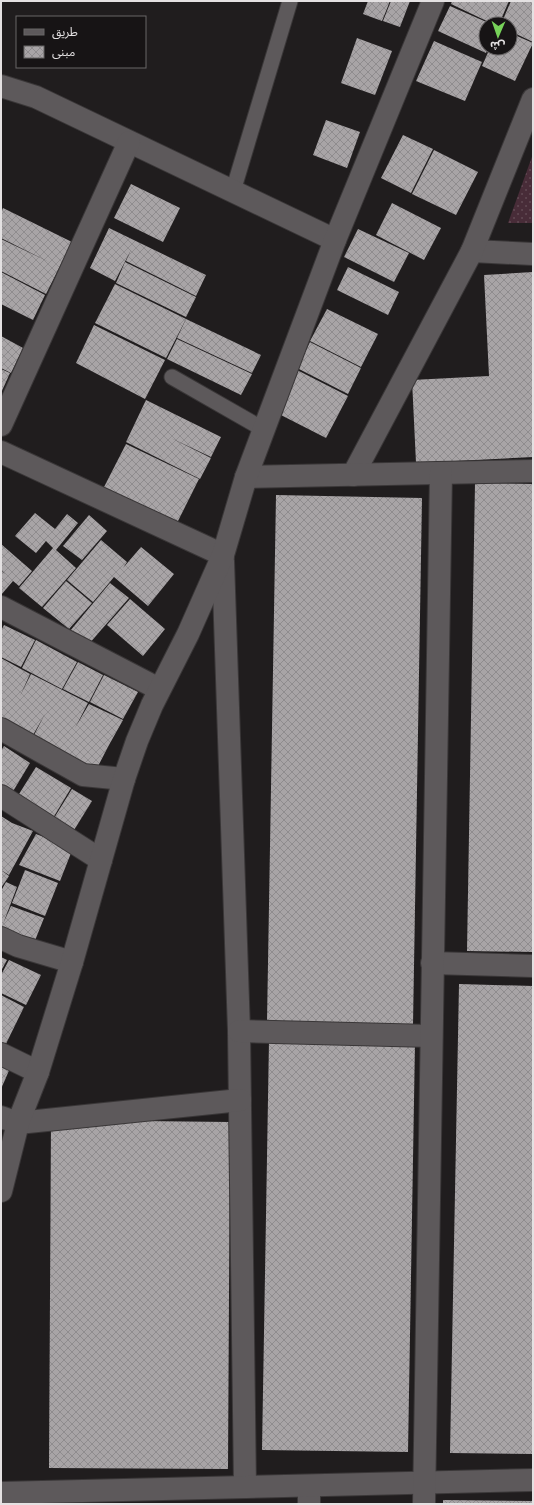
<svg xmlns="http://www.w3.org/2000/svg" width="534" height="1505" viewBox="0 0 534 1505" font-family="'Sofia Sans Condensed','Noto Sans Arabic',sans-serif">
  <defs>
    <pattern id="grass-dots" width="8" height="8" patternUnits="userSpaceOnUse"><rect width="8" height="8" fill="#482c38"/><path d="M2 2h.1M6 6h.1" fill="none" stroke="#624a54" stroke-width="1.8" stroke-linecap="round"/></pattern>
    <pattern id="building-cross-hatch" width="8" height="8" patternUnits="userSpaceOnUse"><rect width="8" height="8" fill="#a8a4a6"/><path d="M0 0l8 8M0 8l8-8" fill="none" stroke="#8f8c8e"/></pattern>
  </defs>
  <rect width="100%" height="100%" fill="#201d1e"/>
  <!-- grass -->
  <path fill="url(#grass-dots)" d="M533,154V223H508Z"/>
  <!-- building -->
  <g fill="url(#building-cross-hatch)">
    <path d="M368,1H390L382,21L363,14Z"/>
    <path d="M391,1H410L400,27L383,21Z"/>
    <path d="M452,1H509L499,24H493L451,4Z"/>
    <path d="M511,1H533V42L510,31V24H501Z"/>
    <path d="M450,6L491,24H486V48H488L486,53L438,31Z"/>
    <path d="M510,33L533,43L515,81L482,66L490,48H510Z"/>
    <path d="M357,38L392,51L375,95L341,83Z"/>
    <path d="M434,41L482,62L465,101L416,81Z"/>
    <path d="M326,120L360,132L347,168L313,155Z"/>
    <path d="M403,135L433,149L411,193L381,178Z"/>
    <path d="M434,150L478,172L456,215L412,194Z"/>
    <path d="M131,184L180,208L163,242L114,218Z"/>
    <path d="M392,203L441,228L424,260L376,235Z"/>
    <path d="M3,208L72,242L46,294L1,271V239L49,262L1,238V213Z"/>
    <path d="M109,228L206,275L196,296L126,261L131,250L115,281L90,268Z"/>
    <path d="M358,229L409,253L394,282L344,257Z"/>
    <path d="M125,262L196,297L186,317L116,283Z"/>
    <path d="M348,267L399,292L388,315L337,290Z"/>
    <path d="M1,272L45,295L33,320L1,304Z"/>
    <path d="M533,272V457L416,463L412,380L489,376L484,275Z"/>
    <path d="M115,284L186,319L166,358L95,323Z"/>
    <path d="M327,309L378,334L361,367L310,341Z"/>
    <path d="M186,319L261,355L252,373L177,338Z"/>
    <path d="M94,325L165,360L145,399L76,363Z"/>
    <path d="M1,336L23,348L11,373L1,368Z"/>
    <path d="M177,339L252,374L241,395L167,359Z"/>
    <path d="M310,342L361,368L348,394L297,368Z"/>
    <path d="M1,369L10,373L1,393Z"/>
    <path d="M297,370L348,396L326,438L275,412Z"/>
    <path d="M146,400L221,437L211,457L171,438L211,458L200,479L126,442Z"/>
    <path d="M126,444L199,479L176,525L103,489Z"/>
    <path d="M475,483L533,484V952L467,951Z"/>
    <path d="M276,495L422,498L413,1025L267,1022Z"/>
    <path d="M35,513L55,529L67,514L78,523L56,550L76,568L42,607L19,588L53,548L46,541L36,553L15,536Z"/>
    <path d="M89,515L107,531L82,560L63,546Z"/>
    <path d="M101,540L127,562L123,568L141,547L174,574L148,606L114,577L93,602L67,580Z"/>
    <path d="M1,544L32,571L19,586L13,581L1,595V571L5,574L1,570Z"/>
    <path d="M66,581L92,603L69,629L43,608Z"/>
    <path d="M110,583L129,598L88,645L70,631Z"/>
    <path d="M130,599L165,629L143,656L107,625Z"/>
    <path d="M4,625L35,640L21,667L1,657V631Z"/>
    <path d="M36,640L77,662L62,689L22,668Z"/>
    <path d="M1,658L30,674L20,696L31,674L88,703L75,728L89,704L123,720L109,745L98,739L109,745L95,772L61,754L63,751L34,735L45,714L33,735L1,718Z"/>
    <path d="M78,662L103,675L89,702L63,689Z"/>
    <path d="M104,675L138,692L123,719L90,702Z"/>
    <path d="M4,746L30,763L9,798L1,793V751Z"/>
    <path d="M36,767L71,788L50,823L14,802Z"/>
    <path d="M72,789L92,801L71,835L51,823Z"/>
    <path d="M1,816L12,823L33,831L9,875L1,870Z"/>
    <path d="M36,834L73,848L60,881L19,865Z"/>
    <path d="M1,870L9,876L1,888Z"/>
    <path d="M25,870L58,883L45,916L12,903Z"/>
    <path d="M6,882L17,887L3,924L11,906L44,918L32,948L1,935V891Z"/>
    <path d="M1,957L7,960L1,971Z"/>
    <path d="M9,960L41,975L26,1005L1,993V975Z"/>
    <path d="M459,984L533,986V1454L450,1453Z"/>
    <path d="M1,995L24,1007L1,1054Z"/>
    <path d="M269,1040L415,1042L408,1452L262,1450Z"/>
    <path d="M1,1062L11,1066L1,1089Z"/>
    <path d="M51,1120L230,1122L228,1469L49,1468Z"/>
    <path d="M443,1500L533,1501V1504H443Z"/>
  </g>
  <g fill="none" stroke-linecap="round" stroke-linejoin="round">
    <!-- service casing -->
    <g stroke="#3a3738" stroke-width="17">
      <g id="service">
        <path d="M233,191L290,1"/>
        <path d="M172,377L263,429"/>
      </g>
    </g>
    <!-- pedestrian casing -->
    <g stroke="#3a3738" stroke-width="24">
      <g id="pedestrian">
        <path d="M1,452L223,555"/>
        <path d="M1,607L159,689"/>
        <path d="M1,729L83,775L124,779"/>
        <path d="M1,796L101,860"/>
        <path d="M1,938L18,946L72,962"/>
        <path d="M1,1054L38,1072"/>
        <path d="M1,1117L18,1123"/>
      </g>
    </g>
    <!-- minor casing -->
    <g stroke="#3a3738" stroke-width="24">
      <g id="minor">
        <path d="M1,86L36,97L335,240"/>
        <path d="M472,251L533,254"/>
        <path d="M1,425L129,142"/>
        <path d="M353,475L472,251L533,99"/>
        <path d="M246,477L533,471"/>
        <path d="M223,561L239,1031L245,1487"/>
        <path d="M432,963L533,966"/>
        <path d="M239,1031L431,1036"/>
        <path d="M18,1123L240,1100"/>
        <path d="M1,1191L18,1123L38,1072L72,962L124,779L137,741L152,705L188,634L223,555L246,477L335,240L433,1"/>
        <path d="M309,1486V1504"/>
        <path d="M1,1493L533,1480"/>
        <path d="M424,1504L441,473"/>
      </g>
    </g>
    <!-- service -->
    <use href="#service" stroke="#5d595b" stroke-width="15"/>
    <!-- pedestrian -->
    <use href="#pedestrian" stroke="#5d595b" stroke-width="22"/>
    <!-- minor -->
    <use href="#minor" stroke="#5d595b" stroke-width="22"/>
  </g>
  <!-- border -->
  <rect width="534" height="1505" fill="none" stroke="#e4e1e2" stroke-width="4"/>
  <!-- legend -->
  <rect x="16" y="16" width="130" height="52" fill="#171415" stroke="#696667"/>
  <rect x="24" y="29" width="20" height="6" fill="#5d595b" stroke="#696667"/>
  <text x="52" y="36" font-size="12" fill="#e4e1e2">طريق</text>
  <rect x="24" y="46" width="20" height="12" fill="url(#building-cross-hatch)" stroke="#696667"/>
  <text x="52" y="56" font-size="12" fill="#e4e1e2">مبنى</text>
  <!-- north arrow -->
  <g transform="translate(498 36) rotate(182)"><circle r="19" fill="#171415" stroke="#696667"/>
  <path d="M0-3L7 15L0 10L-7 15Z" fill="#77d259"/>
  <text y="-6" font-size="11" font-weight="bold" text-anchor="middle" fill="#e4e1e2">ش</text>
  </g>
</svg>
